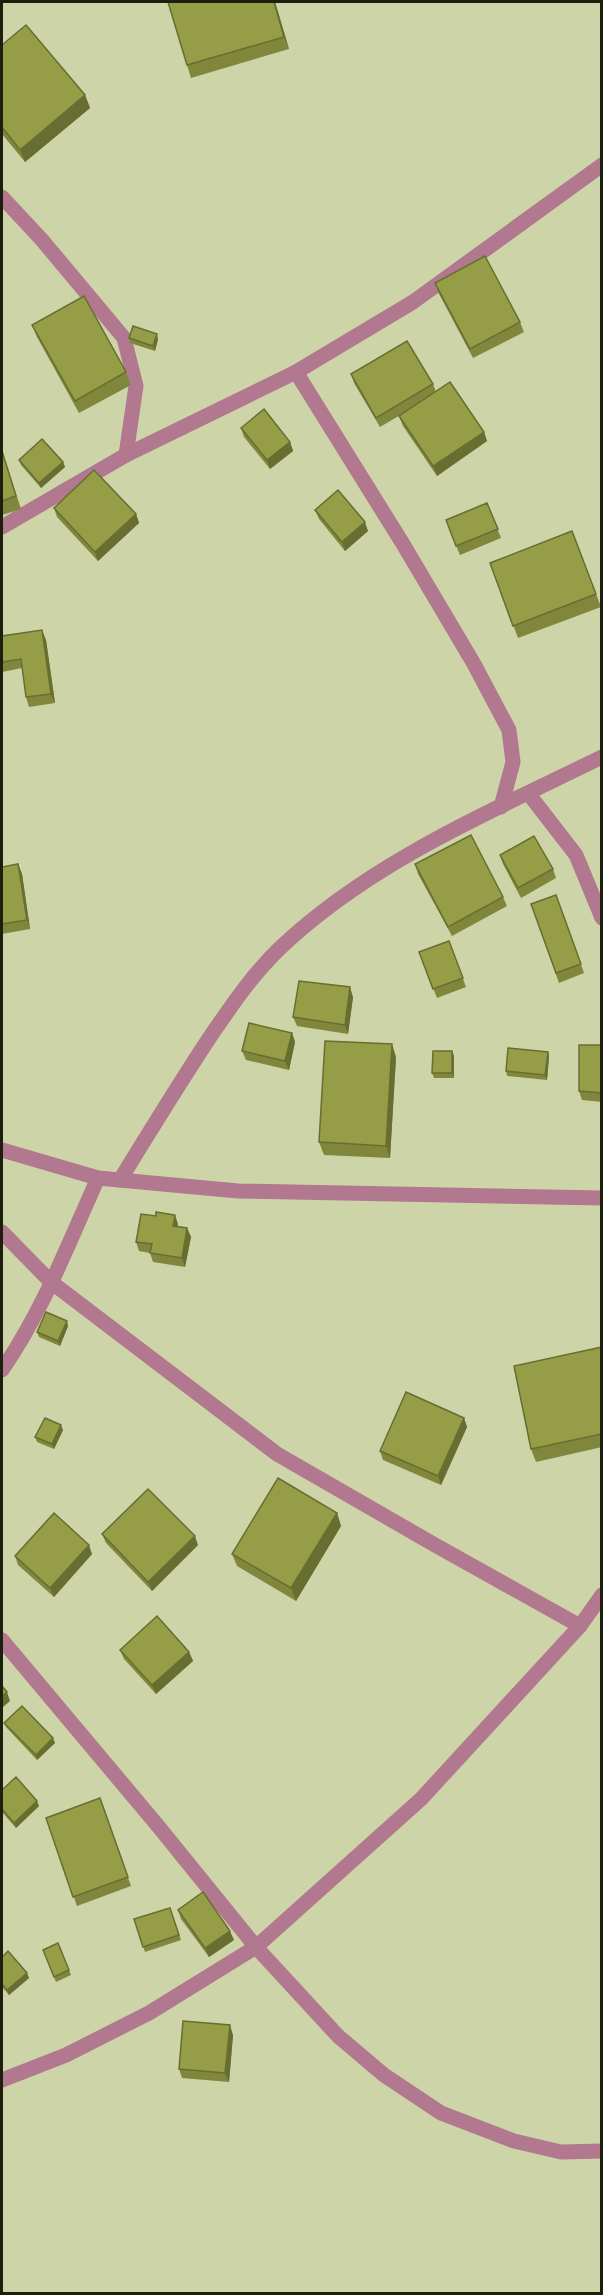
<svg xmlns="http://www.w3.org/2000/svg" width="603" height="2295" viewBox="0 0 603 2295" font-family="'Playfair Display',serif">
  <rect width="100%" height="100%" fill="#cdd4a7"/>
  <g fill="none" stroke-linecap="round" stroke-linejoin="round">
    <!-- street -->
    <g stroke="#b1788f" stroke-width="15">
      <path d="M2,197L42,240L124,338L136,386L126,455"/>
      <path d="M296,372L403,544L474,664L509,730L513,762L501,807"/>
      <path d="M2,527L126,455L296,372L413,302L602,165"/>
      <path d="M528,793L576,855L602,918"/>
      <path d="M2,1150L98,1178L238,1191L602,1198"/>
      <path d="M120,1180C150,1131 180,1082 212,1034C232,1005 253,974 279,949C370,862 490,812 602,757"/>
      <path d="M2,1232L51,1282L277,1454L435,1545L580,1626"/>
      <path d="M2,1370C43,1311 69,1242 98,1178"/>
      <path d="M2,1640L158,1826L256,1947L338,2036L384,2075L441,2113L514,2141L561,2152L602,2151"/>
      <path d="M2,2080L66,2055L149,2013L256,1947L421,1799L580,1626L602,1595"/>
    </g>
  </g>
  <!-- wall -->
  <g fill="#80873c">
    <path d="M275,2L289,49L191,78L187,65Z"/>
    <path d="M2,45L85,95L90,108L25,162L2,134Z"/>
    <path d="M435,283L520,322L524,332L473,358L438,292Z"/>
    <path d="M32,325L126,372L131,385L79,413L37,337Z"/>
    <path d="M129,338L158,339L155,351L130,343Z"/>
    <path d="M351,374L433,384L436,392L484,432L487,441L437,476L403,426L399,416L414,407L380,427L354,383Z"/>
    <path d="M241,428L290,442L293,451L270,469L244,437Z"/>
    <path d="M2,450L21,509L2,515Z"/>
    <path d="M19,460L63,462L65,467L41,488L21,465Z"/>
    <path d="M487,503L501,538L460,555L449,529Z"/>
    <path d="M54,508L136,514L139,523L98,561L57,517Z"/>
    <path d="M315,510L368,531L345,551L319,519Z"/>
    <path d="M572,531L601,607L518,638L490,563Z"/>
    <path d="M2,636L46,640L55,703L29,707L26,697L22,668L2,672Z"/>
    <path d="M500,855L553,869L556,878L521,898L503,864Z"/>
    <path d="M18,864L22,874L30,929L2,934V867Z"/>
    <path d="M415,864L503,897L507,906L452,936L418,874Z"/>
    <path d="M556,895L584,973L559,983L531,904Z"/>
    <path d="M449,941L466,987L437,998L419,952Z"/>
    <path d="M353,997L348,1034L297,1026L293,1017Z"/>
    <path d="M292,1033L295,1042L289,1070L246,1060L242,1051Z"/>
    <path d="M602,1045V1102L582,1100L579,1091Z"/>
    <path d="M548,1052L549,1057L547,1080L507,1076L506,1071Z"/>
    <path d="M454,1056V1078H434L432,1073Z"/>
    <path d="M396,1057L390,1158L324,1155L319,1142Z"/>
    <path d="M178,1224L177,1227L187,1228L191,1237L185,1267L153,1262L150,1253L139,1251L136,1242Z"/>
    <path d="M68,1326L60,1346L39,1337L37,1332Z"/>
    <path d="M602,1347V1447L536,1462L531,1449Z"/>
    <path d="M464,1418L467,1427L441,1485L383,1460L380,1451Z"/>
    <path d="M63,1430L54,1449L37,1442L35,1437Z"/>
    <path d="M337,1513L341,1526L296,1601L237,1566L232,1554Z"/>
    <path d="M102,1534L198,1545L152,1591L106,1543Z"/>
    <path d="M92,1554L54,1597L18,1565L15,1556Z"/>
    <path d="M120,1650L189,1652L193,1661L156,1694L124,1659Z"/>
    <path d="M4,1723L55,1743L37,1760L6,1727Z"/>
    <path d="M2,1790L39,1806L16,1828L2,1812Z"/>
    <path d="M100,1798L131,1886L77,1906L46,1818Z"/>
    <path d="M170,1908L181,1940L145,1952L134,1919Z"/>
    <path d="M178,1910L234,1940L209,1957L181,1919Z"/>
    <path d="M58,1943L71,1975L56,1982L43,1950Z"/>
    <path d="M2,1957L29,1978L9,1995L2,1987Z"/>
    <path d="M233,2035L229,2082L182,2078L179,2069Z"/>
  </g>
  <!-- shaded-wall -->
  <g fill="#686e31">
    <path d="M274,2H275L289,49L284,37Z"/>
    <path d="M85,95L90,108L25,162L20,150Z"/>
    <path d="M157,334L158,339L155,351L153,346Z"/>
    <path d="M484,432L487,441L437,476L433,466Z"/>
    <path d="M290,442L293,451L270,469L267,460Z"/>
    <path d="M63,462L65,467L41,488L39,483Z"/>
    <path d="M136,514L139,523L98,561L95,552Z"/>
    <path d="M365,522L368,531L345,551L342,542Z"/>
    <path d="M42,630L46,640L55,703L51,694Z"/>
    <path d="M18,864L22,874L30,929L27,920Z"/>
    <path d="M350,987L353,997L348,1034L345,1025Z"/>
    <path d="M292,1033L295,1042L289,1070L285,1061Z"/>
    <path d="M392,1044L396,1057L390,1158L386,1146Z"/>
    <path d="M452,1051L454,1056V1078L452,1073Z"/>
    <path d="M548,1052L549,1057L547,1080L545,1075Z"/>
    <path d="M175,1215L178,1224L176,1235L173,1226Z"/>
    <path d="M187,1228L191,1237L185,1267L182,1258Z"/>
    <path d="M67,1321L68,1326L60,1346L58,1341Z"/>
    <path d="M464,1418L467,1427L441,1485L438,1476Z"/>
    <path d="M61,1425L63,1430L54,1449L52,1444Z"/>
    <path d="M337,1513L341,1526L296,1601L291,1588Z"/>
    <path d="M195,1536L198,1545L152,1591L148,1582Z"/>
    <path d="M89,1545L92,1554L54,1597L50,1588Z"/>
    <path d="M189,1652L193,1661L156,1694L152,1685Z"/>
    <path d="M7,1692L10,1701L2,1708V1696Z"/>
    <path d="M53,1738L55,1743L37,1760L36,1755Z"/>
    <path d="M37,1801L39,1806L16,1828L14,1823Z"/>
    <path d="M230,1931L234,1940L209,1957L205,1948Z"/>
    <path d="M27,1973L29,1978L9,1995L7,1990Z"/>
    <path d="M230,2025L233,2035L229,2082L225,2073Z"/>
  </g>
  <!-- building -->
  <g fill="#959d46" stroke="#686e31" stroke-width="1.5">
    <path d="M168,2H274L284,37L187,65Z"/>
    <path d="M26,25L85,95L20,150L2,127V45Z"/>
    <path d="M485,256L520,322L470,349L435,283Z"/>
    <path d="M84,296L126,372L75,401L32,325Z"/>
    <path d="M133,326L157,334L153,346L129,338Z"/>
    <path d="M407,341L433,384L376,418L351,374Z"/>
    <path d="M450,382L484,432L433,466L399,416Z"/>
    <path d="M264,409L290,442L267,460L241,428Z"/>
    <path d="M42,439L63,462L39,483L19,460Z"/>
    <path d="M2,451L16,496L2,501Z"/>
    <path d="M94,470L136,514L95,552L54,508Z"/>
    <path d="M338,490L365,522L342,542L315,510Z"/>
    <path d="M487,503L498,529L456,546L446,520Z"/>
    <path d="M572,531L596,594L513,626L490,563Z"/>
    <path d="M42,630L51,694L26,697L21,659L2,662V636Z"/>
    <path d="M471,835L503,897L448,927L415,864Z"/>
    <path d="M534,836L553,869L518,888L500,855Z"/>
    <path d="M18,864L27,920L2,924V867Z"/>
    <path d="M556,895L581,964L556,973L531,904Z"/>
    <path d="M449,941L463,978L433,989L419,952Z"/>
    <path d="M299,981L350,987L345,1025L293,1017Z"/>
    <path d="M249,1023L292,1033L285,1061L242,1051Z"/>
    <path d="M325,1041L392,1044L386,1146L319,1142Z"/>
    <path d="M579,1045H602V1093L579,1091Z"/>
    <path d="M508,1048L548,1052L545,1075L506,1071Z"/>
    <path d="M433,1051H452V1073H432Z"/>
    <path d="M156,1212L175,1215L173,1226L187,1228L182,1258L150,1253L152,1244L136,1242L141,1214L156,1216Z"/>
    <path d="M46,1312L67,1321L58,1341L37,1332Z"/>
    <path d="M602,1347V1434L531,1449L514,1366Z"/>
    <path d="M406,1392L464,1418L438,1476L380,1451Z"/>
    <path d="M45,1418L61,1425L52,1444L35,1437Z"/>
    <path d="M278,1478L337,1513L291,1588L232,1554Z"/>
    <path d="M148,1489L195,1536L148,1582L102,1534Z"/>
    <path d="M54,1513L89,1545L50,1588L15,1556Z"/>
    <path d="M157,1616L189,1652L152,1685L120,1650Z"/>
    <path d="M2,1686L7,1692L2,1696Z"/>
    <path d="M22,1706L53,1738L36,1755L4,1723Z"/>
    <path d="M16,1777L37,1801L14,1823L2,1809V1790Z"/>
    <path d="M100,1798L128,1877L73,1897L46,1818Z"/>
    <path d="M203,1892L230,1931L205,1948L178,1910Z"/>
    <path d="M170,1908L179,1935L143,1947L134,1919Z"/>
    <path d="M58,1943L69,1970L54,1977L43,1950Z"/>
    <path d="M8,1951L27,1973L7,1990L2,1984V1957Z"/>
    <path d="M183,2021L230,2025L225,2073L179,2069Z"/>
  </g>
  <!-- border -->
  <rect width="603" height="2295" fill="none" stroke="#1d1f0e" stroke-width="6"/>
</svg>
